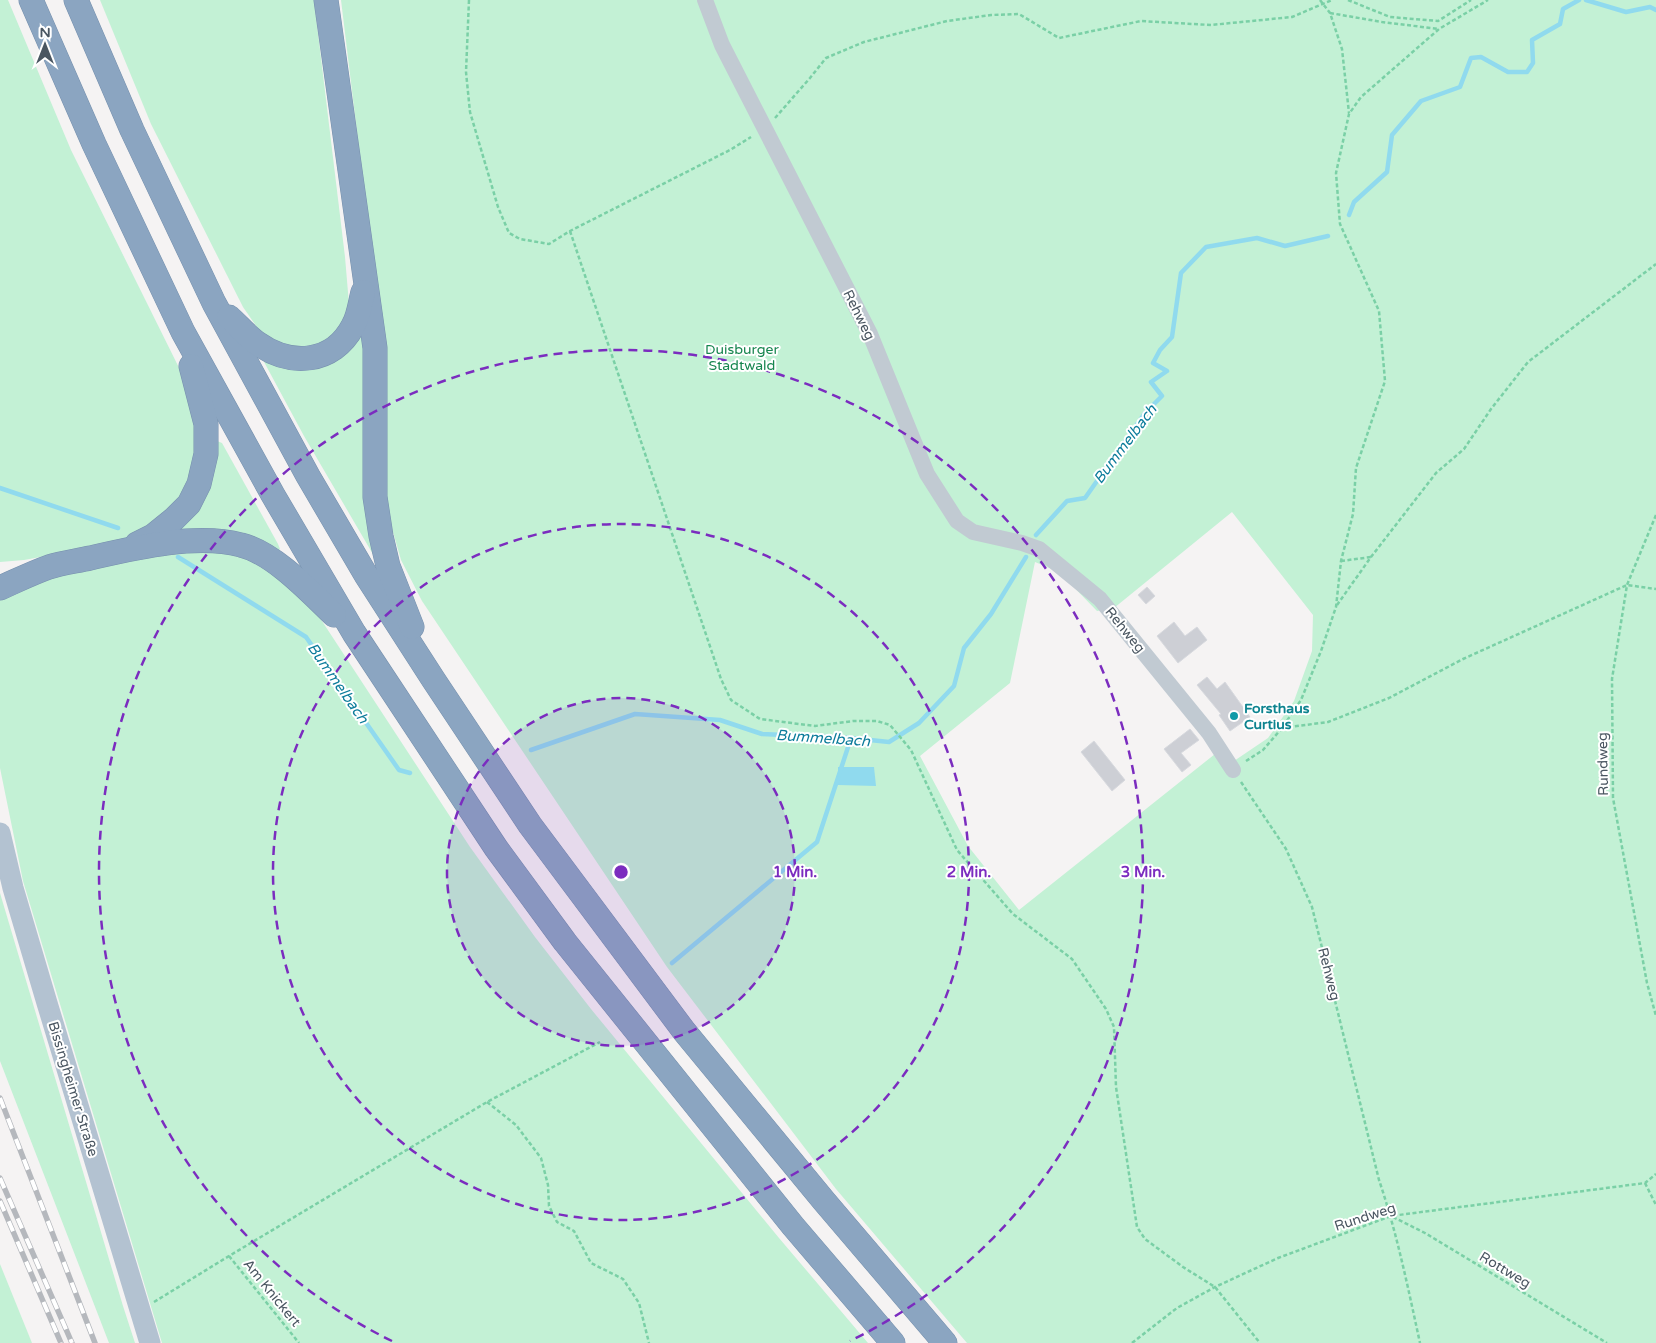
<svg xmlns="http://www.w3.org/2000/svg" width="1656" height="1343" viewBox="0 0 1656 1343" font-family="'Varela Round',sans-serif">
  <rect width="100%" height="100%" fill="#f5f3f3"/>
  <!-- green -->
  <g fill="#c3f1d5" fill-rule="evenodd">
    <path d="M0,0H8L71,150L194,398L201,455L182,504L123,542L24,560L0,562Z"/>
    <path d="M100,0H314L345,257L349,304L347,318L327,344L288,349L263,336L243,307L151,124Z"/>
    <path d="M341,0H1656V1343H967L836,1189L667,967L422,601L401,560L387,511L372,256ZM1232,512L1313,615L1312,651L1294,701L1268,738L1234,761L1215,754L1019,910L968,846L920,756L1010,683L1035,562L1059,572L1097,611L1114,608Z"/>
    <path d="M363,328V450L374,556L304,436L263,360L274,362Z"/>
    <path d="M217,441L222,443L278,544L280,549L278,551L172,530Z"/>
    <path d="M207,547L264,564L320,618L470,847L535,937L591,1009L779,1238L868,1343H162L23,881L0,768V598L48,576Z"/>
    <path d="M0,893L123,1306L135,1343H109L0,1061Z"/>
    <path d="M0,1264L32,1343H0Z"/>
  </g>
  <!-- water -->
  <path fill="#90daee" d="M838,767H874L876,786L838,785Z"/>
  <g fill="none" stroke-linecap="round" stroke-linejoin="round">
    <!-- stream -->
    <g stroke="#90daee" stroke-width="4.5">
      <path d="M1586,0L1626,12L1650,7L1656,10"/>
      <path d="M1349,215L1354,202L1387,172L1392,135L1421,101L1460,87L1471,58L1481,57L1508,72H1527L1533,63L1532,40L1560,24L1563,9L1579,0"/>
      <path d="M0,488L118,528"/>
      <path d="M1036,535L1067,501L1085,498L1145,413L1162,396L1151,382L1167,371L1153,363L1160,350L1172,337L1181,273L1206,247L1257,238L1285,246L1328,236"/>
      <path d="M178,557L306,637L399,770L410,773"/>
      <path d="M531,750L635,714L720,720L762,734L851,738L889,742L919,723L954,686L964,648L991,614L1026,557"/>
      <path d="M672,963L817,842L851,738"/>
    </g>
  </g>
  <!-- building -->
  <g fill="#cdcfd5" stroke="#d7d9de">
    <path d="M1147,587L1155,596L1146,604L1138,595Z"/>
    <path d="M1174,622L1185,636L1197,627L1207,640L1178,663L1157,636Z"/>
    <path d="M1207,677L1217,689L1225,682L1250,717L1230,731L1219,715L1221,714L1197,685Z"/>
    <path d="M1190,729L1199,740L1181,753L1191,765L1182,772L1164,749Z"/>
    <path d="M1094,741L1125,780L1112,791L1081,752Z"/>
  </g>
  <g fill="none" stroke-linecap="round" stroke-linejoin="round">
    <!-- highway casing -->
    <g stroke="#7690ad" stroke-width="25">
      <g id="highway">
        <path d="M31,0L94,144L183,332L273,495L354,633L496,848L565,942L793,1226L893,1343"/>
        <path d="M76,0L132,130L214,303L308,476L366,575L433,679L530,825L684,1031L824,1201L945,1343"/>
        <path d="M326,0L375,348V497L381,536L388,566L412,627"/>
        <path d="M229,317C238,325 247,336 257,343C291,367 333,364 353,326C359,316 360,303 363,292"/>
        <path d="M137,544L153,536L174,519L189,504L199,484L206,454V424L191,366"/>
        <path d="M0,588C16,581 32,573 49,567C62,563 77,561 90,558C134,548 196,533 241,545C274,553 310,592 334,615"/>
      </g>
    </g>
    <!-- path -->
    <g stroke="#7ad0a6" stroke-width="2.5" stroke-dasharray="4 2.5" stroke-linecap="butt">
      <path d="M469,0L466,72L470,112L498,207L509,233L520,239L549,244L570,231L730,150L751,137"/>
      <path d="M1320,0L1330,13L1342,49L1349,113"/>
      <path d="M1348,0L1390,17L1438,21L1471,0"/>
      <path d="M1330,13L1382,22L1439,29"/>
      <path d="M775,118L810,78L826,58L864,42L947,21L991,15L1019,14L1059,38L1141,21L1211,25L1292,17L1332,0"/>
      <path d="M570,231L721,679L731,700L760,719L815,726L853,721H877L890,725L911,750L957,850L1013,914L1072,959L1106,1009L1114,1027L1116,1087L1137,1227L1145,1239L1183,1267L1215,1287L1260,1343"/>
      <path d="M1656,515L1627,585L1612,679L1613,798L1647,983L1656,1016"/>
      <path d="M1341,561L1371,557"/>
      <path d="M1337,605L1371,557L1436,473L1464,449L1491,409L1528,362L1656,264"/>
      <path d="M1282,728L1328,722L1389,698L1463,659L1627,585L1656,589"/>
      <path d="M1246,761L1263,750L1282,728L1301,700L1321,651L1336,607L1341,561L1353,514L1356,468L1385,381L1379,311L1340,224L1336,173L1349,114L1361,97L1439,29L1488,0"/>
      <path d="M1241,782L1286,849L1312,907L1379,1180C1397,1233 1408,1288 1420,1343"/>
      <path d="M487,1102L516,1125L541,1158L548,1185L549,1206L557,1222L574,1231L591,1263L623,1279L639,1303L649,1343"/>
      <path d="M1645,1183L1656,1205"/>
      <path d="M1393,1217L1425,1233L1607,1343"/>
      <path d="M229,1256L299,1343"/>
      <path d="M154,1302L229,1256L487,1102L600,1042"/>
      <path d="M1132,1343L1177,1308L1215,1287L1278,1258L1391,1216L1645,1183L1656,1174"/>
    </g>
    <!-- minor -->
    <path stroke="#c1cad2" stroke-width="16" d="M705,0L722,45L870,334L927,474L957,521L973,532L1022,543L1039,549L1100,599L1209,733L1233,770"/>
    <!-- major -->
    <path stroke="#b3c2d1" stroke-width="21" d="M0,833L13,888L47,1003L150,1343"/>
    <!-- highway -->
    <use href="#highway" stroke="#8ba5c1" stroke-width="24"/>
    <!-- rail casing -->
    <g stroke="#b5b8bd" stroke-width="5.5">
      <g id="rail">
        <path d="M0,1098L95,1343"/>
        <path d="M0,1178L72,1343"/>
        <path d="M0,1201L61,1343"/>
      </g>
    </g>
    <!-- rail -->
    <use href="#rail" stroke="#fff" stroke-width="4" stroke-dasharray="11" stroke-linecap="butt"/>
  </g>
  <!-- distance rings -->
  <circle cx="621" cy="872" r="174" fill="#7b2cbf" fill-opacity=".12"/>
  <g fill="none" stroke="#7b2cbf" stroke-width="2.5" stroke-dasharray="9 6">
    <circle cx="621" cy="872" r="174"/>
    <circle cx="621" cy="872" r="348"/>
    <path d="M392 1341A522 522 0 1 1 850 1341"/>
  </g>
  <!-- markers -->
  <circle fill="#0f9aa8" stroke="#fff" stroke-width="2" cx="1234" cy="716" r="5"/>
  <g text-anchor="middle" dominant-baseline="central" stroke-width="4" stroke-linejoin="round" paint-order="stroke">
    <!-- street labels -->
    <g font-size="14" fill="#4a5661" stroke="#fff">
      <text transform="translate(859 315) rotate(64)">Rehweg</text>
      <text transform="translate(1125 630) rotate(51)">Rehweg</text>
      <text transform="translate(1603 764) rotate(-91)">Rundweg</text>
      <text transform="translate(1329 974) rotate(76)">Rehweg</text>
      <text transform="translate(73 1089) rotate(73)">Bissingheimer Straße</text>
      <text transform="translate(1365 1217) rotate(-18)">Rundweg</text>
      <text transform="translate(1505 1270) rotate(31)">Rottweg</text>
      <text transform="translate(272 1293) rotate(51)">Am Knickert</text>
    </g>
    <!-- park labels -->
    <g font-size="14" fill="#17864f" stroke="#fff">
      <text x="742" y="349">Duisburger<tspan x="742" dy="16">Stadtwald</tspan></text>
    </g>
    <!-- culture labels -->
    <g font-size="14" font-weight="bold" fill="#0d838f" stroke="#fff" text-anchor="start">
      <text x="1244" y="708">Forsthaus<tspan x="1244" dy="16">Curtius</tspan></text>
    </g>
    <!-- water labels -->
    <g font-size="15" font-style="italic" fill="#0c7c9b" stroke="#fff">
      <text transform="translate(1125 444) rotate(-53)">Bummelbach</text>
      <text transform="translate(338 683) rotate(55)">Bummelbach</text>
      <text transform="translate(823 738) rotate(4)">Bummelbach</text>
    </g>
  </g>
  <circle cx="621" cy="872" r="8" fill="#7b2cbf" stroke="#fff" stroke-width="2.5"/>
  <g font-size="15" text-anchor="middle" font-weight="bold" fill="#7b2cbf" stroke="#fff" stroke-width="4" stroke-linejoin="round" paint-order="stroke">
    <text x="795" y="877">1 Min.</text>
    <text x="969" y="877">2 Min.</text>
    <text x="1143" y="877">3 Min.</text>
  </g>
  <!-- north arrow -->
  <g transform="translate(45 45)" stroke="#ffffff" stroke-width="4" paint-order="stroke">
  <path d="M0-4L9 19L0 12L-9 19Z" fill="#4a5661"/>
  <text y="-8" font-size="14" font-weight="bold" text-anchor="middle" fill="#4a5661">N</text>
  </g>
</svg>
